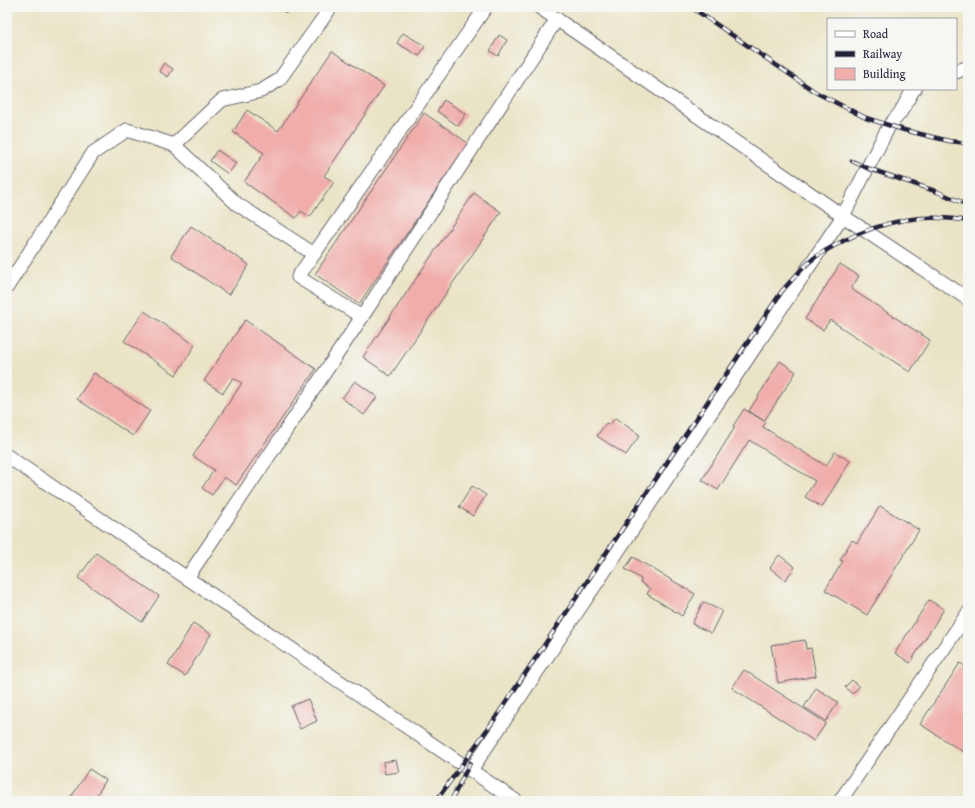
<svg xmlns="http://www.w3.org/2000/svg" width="975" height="808" viewBox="0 0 975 808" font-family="'Gentium Book Plus',serif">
  <rect width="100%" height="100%" fill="#f6f6f2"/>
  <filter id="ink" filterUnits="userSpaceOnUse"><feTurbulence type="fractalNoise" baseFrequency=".025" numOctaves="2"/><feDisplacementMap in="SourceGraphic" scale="8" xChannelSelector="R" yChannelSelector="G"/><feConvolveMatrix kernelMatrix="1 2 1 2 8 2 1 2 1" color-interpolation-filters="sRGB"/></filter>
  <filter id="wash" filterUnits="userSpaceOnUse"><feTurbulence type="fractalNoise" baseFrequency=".012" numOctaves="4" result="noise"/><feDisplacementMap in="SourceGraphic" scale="16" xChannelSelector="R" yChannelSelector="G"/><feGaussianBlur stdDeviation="0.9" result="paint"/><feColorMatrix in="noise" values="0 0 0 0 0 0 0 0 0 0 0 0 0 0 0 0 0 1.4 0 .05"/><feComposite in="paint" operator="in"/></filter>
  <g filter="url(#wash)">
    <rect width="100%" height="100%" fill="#eae4c6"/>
    <g id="blocks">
      <!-- building -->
      <g fill="#f0adaa">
        <path d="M403,33L425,46L419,56L397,43Z"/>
        <path d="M499,35L507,40L498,56L490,51Z"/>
        <path d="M332,51L384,86L324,176L334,182L310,217L301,211L296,218L244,182L264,153L233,132L247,110L278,131Z"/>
        <path d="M164,63L173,69L168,77L159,71Z"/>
        <path d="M444,100L466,114L458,126L437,111Z"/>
        <path d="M424,113L468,143L359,304L315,274Z"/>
        <path d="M217,150L236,163L228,174L210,161Z"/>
        <path d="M474,193L501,212L390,376L363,357Z"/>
        <path d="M191,226L249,265L229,295L171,256Z"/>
        <path d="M840,264L859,276L851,289L930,340L910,372L830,320L823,330L805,319Z"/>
        <path d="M144,311L195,345L176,375L124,341Z"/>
        <path d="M245,320L316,369L236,485L224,477L212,495L202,488L214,470L193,456L242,383L233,378L223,393L204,381Z"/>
        <path d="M780,361L796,372L764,421L749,411Z"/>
        <path d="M94,373L150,411L133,436L77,399Z"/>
        <path d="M355,381L377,397L364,415L342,398Z"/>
        <path d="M744,409L766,422L763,427L826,466L835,452L850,461L822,507L805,497L815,481L749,440L718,490L702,480L735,427L733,426Z"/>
        <path d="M615,418L640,435L626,455L597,436L606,423L610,425Z"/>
        <path d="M472,486L486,495L473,516L459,507Z"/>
        <path d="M880,506L919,530L867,615L825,590L843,561L840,560L852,540L857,543Z"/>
        <path d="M96,553L159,596L142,622L78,578Z"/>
        <path d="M779,555L795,567L785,580L770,568Z"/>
        <path d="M633,557L695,594L682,616L647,594L650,589L640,582L641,579L625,569Z"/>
        <path d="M929,600L944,609L910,663L895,653Z"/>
        <path d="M703,602L722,611L711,633L692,624Z"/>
        <path d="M193,623L211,634L185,676L168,665Z"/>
        <path d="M805,640L806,649L811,648L816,676L778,683L771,645Z"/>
        <path d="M960,663L968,668V744L963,752L920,724Z"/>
        <path d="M744,670L826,723L814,741L732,688Z"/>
        <path d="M852,680L859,687L852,694L845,687Z"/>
        <path d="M816,688L838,702L826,721L804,707Z"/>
        <path d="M308,699L317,721L300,729L291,706Z"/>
        <path d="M396,760L399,772L385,774L383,762Z"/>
        <path d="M89,769L106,780L93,801H69Z"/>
      </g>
    </g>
  </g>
  <g filter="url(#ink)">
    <use href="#blocks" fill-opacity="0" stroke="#68666c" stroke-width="1"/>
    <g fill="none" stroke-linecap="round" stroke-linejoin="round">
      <!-- minor casing -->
      <g stroke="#68666c" stroke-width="15">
        <g id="minor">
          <path d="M539,7L843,216L968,299"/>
          <path d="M956,72L968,67"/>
          <path d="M174,145L222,100L261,91L279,80L331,7"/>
          <path d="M7,287L93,153L127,130L174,145L237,204L314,254"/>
          <path d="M362,317L298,277L486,7"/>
          <path d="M7,456L516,801"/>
          <path d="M187,578L362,317L557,19"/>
          <path d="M471,770L843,216L889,126L900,113L913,90L915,89"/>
          <path d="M840,801L968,613"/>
        </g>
      </g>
      <!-- minor -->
      <use href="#minor" stroke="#fff" stroke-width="13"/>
      <!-- rail casing -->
      <g stroke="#22223b" stroke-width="4.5">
        <g id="rail">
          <path d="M691,7L817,93L866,118L904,130L949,141L968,143"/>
          <path d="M286,11L288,7"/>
          <path d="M852,161L867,168L938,192L968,205"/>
          <path d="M436,801L494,720L782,291C792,280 802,268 814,258C822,252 834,246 843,241C886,220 921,213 968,221"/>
          <path d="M451,801L470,763"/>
        </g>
      </g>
      <!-- rail -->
      <use href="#rail" stroke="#f6f6f2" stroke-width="3" stroke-dasharray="9" stroke-linecap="butt"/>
    </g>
  </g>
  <!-- margin -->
  <rect width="975" height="808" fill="none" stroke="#f6f6f2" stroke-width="24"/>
  <!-- legend -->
  <rect x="827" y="18" width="130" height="72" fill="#f6f6f2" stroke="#a1a1a9"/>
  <rect x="835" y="31" width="20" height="6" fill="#ffffff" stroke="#a1a1a9"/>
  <text x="863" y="38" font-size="12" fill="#22223b">Road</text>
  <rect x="835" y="51" width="20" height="6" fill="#22223b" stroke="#a1a1a9"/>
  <text x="863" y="58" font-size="12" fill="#22223b">Railway</text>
  <rect x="835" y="68" width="20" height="12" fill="#f0adaa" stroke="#a1a1a9"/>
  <text x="863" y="78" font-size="12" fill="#22223b">Building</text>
</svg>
